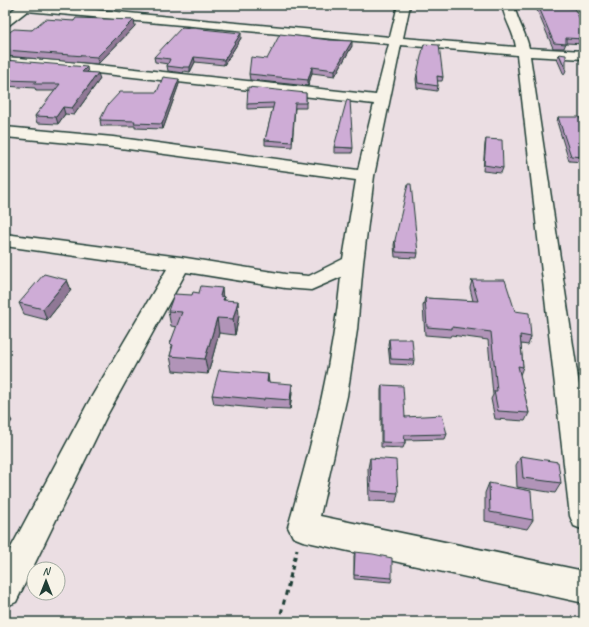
<svg xmlns="http://www.w3.org/2000/svg" width="589" height="627" viewBox="0 0 589 627" font-family="Caveat,sans-serif">
  <rect width="100%" height="100%" fill="#ebdee3"/>
  <filter id="ink" filterUnits="userSpaceOnUse"><feTurbulence type="fractalNoise" baseFrequency=".025" numOctaves="2"/><feDisplacementMap in="SourceGraphic" scale="8" xChannelSelector="R" yChannelSelector="G"/><feConvolveMatrix kernelMatrix="1 2 1 2 8 2 1 2 1" color-interpolation-filters="sRGB"/></filter>
  <g filter="url(#ink)">
    <g fill="none" stroke-linecap="round" stroke-linejoin="round">
      <!-- minor casing -->
      <g stroke="#1f3d34" stroke-width="3">
        <g id="minor">
          <path d="M19,5H41L390,37L398,5H410L403,38L516,47C514,32 505,21 502,5H514C517,21 526,33 529,48L584,51V59L530,56L584,419V530L574,526L570,516L517,55L401,45L374,176L363,263L357,330L347,396L320,516L584,571V603L303,541L293,537L288,527C312,445 333,362 341,277L311,290L285,288L186,272L106,417L16,602L5,607V559L88,403L167,269L5,246V234L180,257L285,274L309,276L343,259L356,180L113,147L5,137V127L113,137L358,170L374,104L61,69L5,65V57L61,61L376,95L389,44L27,11L9,25L5,26V16Z"/>
          <path d="M528,5H584V12L534,8L530,7Z"/>
        </g>
      </g>
      <!-- path -->
      <path stroke="#1f3d34" stroke-width="3" stroke-dasharray="5 4" stroke-linecap="butt" d="M279,622L297,549"/>
      <!-- minor -->
      <use href="#minor" fill="#f7f3e8" fill-rule="evenodd"/>
    </g>
    <!-- wall -->
    <g fill="#b194b8" stroke="#1f3d34">
      <path d="M515,5H529L528,7H516Z"/>
      <path d="M534,5H536L584,27V44L566,43L564,48H553L537,10L533,9Z"/>
      <path d="M134,20L135,26L98,64L5,56V35L32,30L74,21Z"/>
      <path d="M241,38L224,65L195,62L190,72L184,71L183,73L168,71L167,66L168,64L155,62L154,57Z"/>
      <path d="M352,46L335,76L312,73L308,86L250,80L249,74L267,59Z"/>
      <path d="M559,54L566,70L564,75L557,59Z"/>
      <path d="M5,60L88,72L100,79L74,115L65,114L58,124L37,123L35,116L55,91H36L35,88L5,86Z"/>
      <path d="M417,74L443,77L442,81H437L438,86L437,91L417,88L416,79Z"/>
      <path d="M179,84L163,129L135,128V126H101L100,120L157,92Z"/>
      <path d="M306,93V108H295L292,147L265,145V140L273,108L247,109V104Z"/>
      <path d="M558,117L584,126V162L569,161L557,122Z"/>
      <path d="M486,139L503,168L501,173L483,171L485,144Z"/>
      <path d="M334,147L353,148L352,153H334Z"/>
      <path d="M395,240L418,253L417,258L395,257L394,245Z"/>
      <path d="M67,280L71,290L47,320L24,314L19,303Z"/>
      <path d="M472,280L515,311L531,337L528,345L521,344L523,367L520,375L529,413L525,421L495,419L491,399L493,395L488,340L451,335L450,337L425,335L423,306L425,298L473,301L470,288Z"/>
      <path d="M192,295L223,296L225,300L239,316L235,335L219,333L208,374L173,371L170,356L172,349L170,344L177,327L171,326L168,311Z"/>
      <path d="M389,339L414,360L413,365L390,364L388,344Z"/>
      <path d="M269,383L292,393L290,409L264,408V409L214,404L212,395Z"/>
      <path d="M382,385L405,417L447,434L445,439L405,440V443L403,448L381,447V390Z"/>
      <path d="M521,456L561,483L555,493L517,487L516,465Z"/>
      <path d="M370,458L398,493L396,502L369,501L368,468Z"/>
      <path d="M489,483L533,520L527,529L485,521V493Z"/>
      <path d="M355,552L392,578L391,582L354,579V556Z"/>
    </g>
    <!-- shaded-wall -->
    <g fill="#907896" stroke="#1f3d34">
      <path d="M134,20L135,26L98,64L97,57Z"/>
      <path d="M241,33V38L224,65V60Z"/>
      <path d="M352,41V46L335,76V70Z"/>
      <path d="M194,57L195,62L190,72V67Z"/>
      <path d="M87,67L88,74L82,72Z"/>
      <path d="M312,67V73L308,86V80Z"/>
      <path d="M98,73L100,79L74,115L72,108Z"/>
      <path d="M179,79V84L163,129L162,124Z"/>
      <path d="M63,107L65,114L58,124L56,117Z"/>
      <path d="M67,280L71,290L47,320L43,309Z"/>
      <path d="M222,288L223,300L224,297L226,312L220,296Z"/>
      <path d="M238,301L239,316L235,335L233,319Z"/>
      <path d="M217,318L219,333L208,374L205,359Z"/>
      <path d="M268,374L269,384L267,382Z"/>
      <path d="M292,384V393L290,409V400Z"/>
      <path d="M6,411L12,421L5,430V412Z"/>
    </g>
    <!-- building -->
    <g fill="#ceacd6" stroke="#1f3d34">
      <path d="M535,5L574,8L584,27V39L566,38V44L554,43L538,5Z"/>
      <path d="M76,18L134,20L97,57L5,50V35L14,29L32,30L45,19L74,21Z"/>
      <path d="M182,27L241,33L224,60L194,57L190,67H183V68L167,66L170,59L154,57Z"/>
      <path d="M280,34L330,40L352,41L335,70L312,67L308,80L249,74L251,57L267,59Z"/>
      <path d="M424,44L439,45L443,77L437,76L438,86L418,83L417,74Z"/>
      <path d="M559,54L566,55V70Z"/>
      <path d="M5,60L87,67L82,72L98,73L72,108L63,107L56,117L35,116L60,84H34L36,81L5,80Z"/>
      <path d="M163,77L179,79L162,124L134,123L135,121L100,120L107,106L120,92H157Z"/>
      <path d="M248,87L306,93V103H295L292,142L265,140L274,103L247,104Z"/>
      <path d="M347,99L350,100L353,148L334,147Z"/>
      <path d="M558,117H579L584,126V157L571,156Z"/>
      <path d="M486,139L502,140L503,168L484,165Z"/>
      <path d="M408,184H411L418,253L396,252L395,240Z"/>
      <path d="M44,274L67,280L43,309L19,303Z"/>
      <path d="M472,280H505L515,311L529,313L531,337L520,335L523,367L518,366L529,413L498,411L494,391H497L491,332L452,327V329L427,327L425,298L478,301Z"/>
      <path d="M201,286L222,288L220,296L224,297L223,300L238,301L233,319L217,318L205,359L170,356L173,345L170,344L182,312L168,311L174,294L192,295L193,292L199,293Z"/>
      <path d="M389,339H412L414,360L391,359Z"/>
      <path d="M219,370L268,374L267,382L292,384L290,400L264,398V400L212,395Z"/>
      <path d="M382,385L403,386L405,417L442,415L447,434L404,435L405,443L382,442Z"/>
      <path d="M521,456L558,462L561,483L523,478Z"/>
      <path d="M370,458L396,460L398,493L371,491Z"/>
      <path d="M489,483L531,491L533,520L490,512Z"/>
      <path d="M355,552L373,554L392,558V578L354,575Z"/>
    </g>
  </g>
  <!-- margin -->
  <rect width="589" height="627" fill="none" stroke="#f7f3e8" stroke-width="20"/>
  <rect x="10" y="10" width="569" height="607" fill="none" stroke="#1f3d34" stroke-width="1.5" filter="url(#ink)"/>
  <!-- north arrow -->
  <g transform="translate(46 581)"><circle r="19" fill="#f7f3e8" stroke="#a1aaa0"/>
  <path d="M0-3L7 15L0 10L-7 15Z" fill="#1f3d34"/>
  <text y="-6" font-size="11" font-weight="bold" text-anchor="middle" fill="#1f3d34">N</text>
  </g>
</svg>
